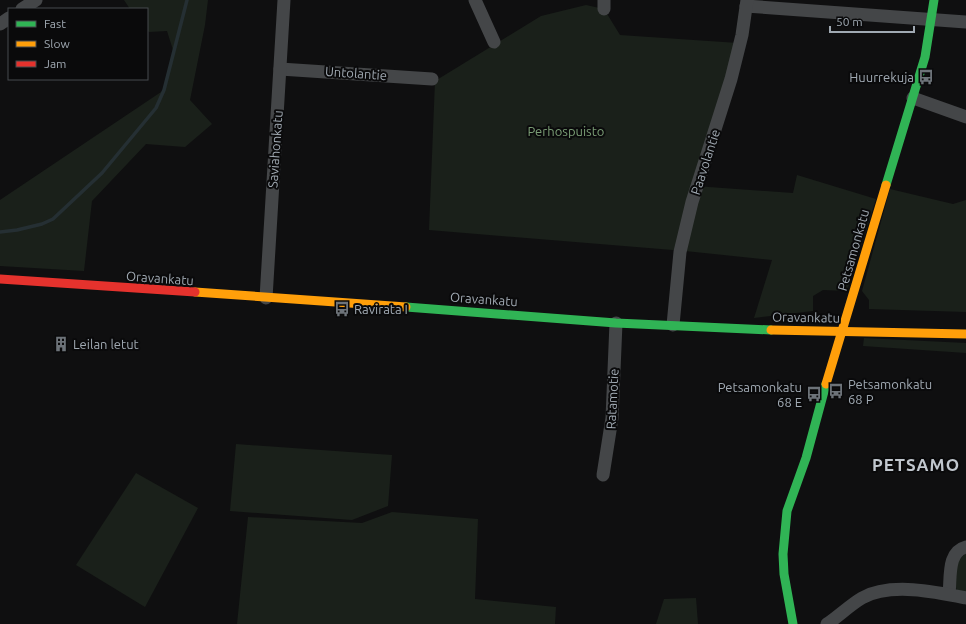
<svg xmlns="http://www.w3.org/2000/svg" width="966" height="624" viewBox="0 0 966 624" font-family="Ubuntu,sans-serif">
  <rect width="100%" height="100%" fill="#0f0f10"/>
  <!-- green -->
  <g fill="#1a201a">
    <path d="M124,0H208L205,25L190,100L212,124L185,147L146,144L92,201L84,271L0,266V200L164,90L173,50L167,31L149,32L147,30V9H130Z"/>
    <path d="M586,5L604,9L620,35L738,43L695,186L793,193L797,175L876,199L847,291L823,290L813,296V311L754,318L772,260L685,251L429,230L435,81L541,16Z"/>
    <path d="M890,189L953,204L966,200V312L869,309V300L862,291Z"/>
    <path d="M864,338L966,343V353L863,346Z"/>
    <path d="M236,444L392,455L388,506L352,520L230,511Z"/>
    <path d="M136,473L198,508L145,607L76,565Z"/>
    <path d="M392,512L478,519L475,599L556,607L555,624H237L248,517L362,523Z"/>
    <path d="M966,553V595L959,594L955,586L957,561Z"/>
    <path d="M696,598L698,624H656L664,599Z"/>
  </g>
  <g fill="none" stroke-linecap="round" stroke-linejoin="round">
    <!-- stream -->
    <path stroke="#252f33" stroke-width="3.5" d="M0,232L17,230L42,224L53,219L102,173L156,108L164,90L187,0"/>
    <!-- street -->
    <g stroke="#444648" stroke-width="13">
      <path d="M475,0L494,42"/>
      <path d="M746,6L966,22"/>
      <path d="M22,9L36,0"/>
      <path d="M604,9V0"/>
      <path d="M0,24L9,18"/>
      <path d="M280,69L432,79"/>
      <path d="M913,98L966,117"/>
      <path d="M266,298L284,0"/>
      <path d="M673,325L680,252L692,202L731,79L742,35L747,0"/>
      <path d="M603,475L612,418L616,323"/>
      <path d="M949,594C951,577 947,552 966,547"/>
      <path d="M827,624C839,616 850,605 862,598C890,582 937,592 966,598"/>
    </g>
    <!-- fast -->
    <g stroke="#30b455" stroke-width="9">
      <path d="M886,185L925,57L934,0"/>
      <path d="M406,307L616,323L771,330"/>
      <path d="M793,624L784,574L783,554L787,511L806,458L826,384"/>
    </g>
    <!-- slow -->
    <g stroke="#ff9f0a" stroke-width="9">
      <path d="M195,292L406,307"/>
      <path d="M771,330L966,334"/>
      <path d="M826,384L886,185"/>
    </g>
    <!-- jam -->
    <path stroke="#e5322d" stroke-width="9" d="M0,279L195,292"/>
  </g>
  <!-- icons -->
  <defs>
    <g id="bus-bare" transform="scale(1.2)"><path d="M-5-6H5V4H4V6H2V4H-2V6H-4V4H-5ZM-3.5-4V0h7V-4ZM-3.5 1.2v1.5H-2V1.2ZM2 1.2v1.5H3.5V1.2Z" fill="#6d7379" stroke="#0a0a0b" stroke-width="2.5" paint-order="stroke"/></g>
    <g id="building-bare" transform="scale(1.2)"><path d="M-4-6H4V6H1V3H-1V6H-4ZM-2.5-4.3h1.7v1.8h-1.7ZM.8-4.3h1.7v1.8H.8ZM-2.5-1h1.7V.8h-1.7ZM.8-1h1.7V.8H.8Z" fill="#6d7379" stroke="#0a0a0b" stroke-width="2.5" paint-order="stroke"/></g>
  </defs>
  <g fill-rule="evenodd">
    <use href="#bus-bare" x="926" y="77"/>
    <use href="#bus-bare" x="342" y="309"/>
    <use href="#building-bare" x="61" y="344"/>
    <use href="#bus-bare" x="836" y="391"/>
    <use href="#bus-bare" x="814" y="394"/>
  </g>
  <g text-anchor="middle" dominant-baseline="central" stroke-width="4" stroke-linejoin="round" paint-order="stroke">
    <!-- street labels -->
    <g font-size="13" fill="#a0a9b2" stroke="#0a0a0b">
      <text transform="translate(356 73) rotate(4)">Untolantie</text>
      <text transform="translate(275 149) rotate(-86)">Saviahonkatu</text>
      <text transform="translate(705 162) rotate(-72)">Paavolantie</text>
      <text transform="translate(853 250) rotate(-74)">Petsamonkatu</text>
      <text transform="translate(160 278) rotate(4)">Oravankatu</text>
      <text transform="translate(484 299) rotate(4)">Oravankatu</text>
      <text transform="translate(806 317) rotate(1)">Oravankatu</text>
      <text transform="translate(612 399) rotate(-87)">Ratamotie</text>
    </g>
    <!-- poi labels -->
    <g font-size="13" fill="#a0a9b2" stroke="#0a0a0b" text-anchor="start">
      <text x="914" y="77" text-anchor="end">Huurrekuja</text>
      <text x="354" y="309">Ravirata I</text>
      <text x="73" y="344">Leilan letut</text>
      <text x="848" y="384">Petsamonkatu<tspan x="848" dy="15">68 P</tspan></text>
      <text x="802" y="387" text-anchor="end">Petsamonkatu<tspan x="802" dy="15">68 E</tspan></text>
    </g>
    <!-- park labels -->
    <g font-size="13" fill="#7b9e76" stroke="#0a0a0b">
      <text x="566" y="131">Perhospuisto</text>
    </g>
    <!-- district labels -->
    <g font-size="17" font-weight="bold" letter-spacing="1" fill="#c1c7ce" stroke="#0a0a0b">
      <text x="916" y="464">PETSAMO</text>
    </g>
  </g>
  <!-- legend -->
  <rect x="8" y="8" width="140" height="72" fill="#0a0a0b" stroke="#464a4e"/>
  <rect x="16" y="21" width="20" height="6" fill="#30b455" stroke="#464a4e"/>
  <text x="44" y="28" font-size="12" fill="#a0a9b2">Fast</text>
  <rect x="16" y="41" width="20" height="6" fill="#ff9f0a" stroke="#464a4e"/>
  <text x="44" y="48" font-size="12" fill="#a0a9b2">Slow</text>
  <rect x="16" y="61" width="20" height="6" fill="#e5322d" stroke="#464a4e"/>
  <text x="44" y="68" font-size="12" fill="#a0a9b2">Jam</text>
  <!-- scale -->
  <path d="M830 26v6h84v-6" fill="none" stroke="#a0a9b2" stroke-width="2"/>
  <text x="836" y="26" font-size="12" fill="#a0a9b2" stroke="#0a0a0b" stroke-width="3" paint-order="stroke">50 m</text>
</svg>
